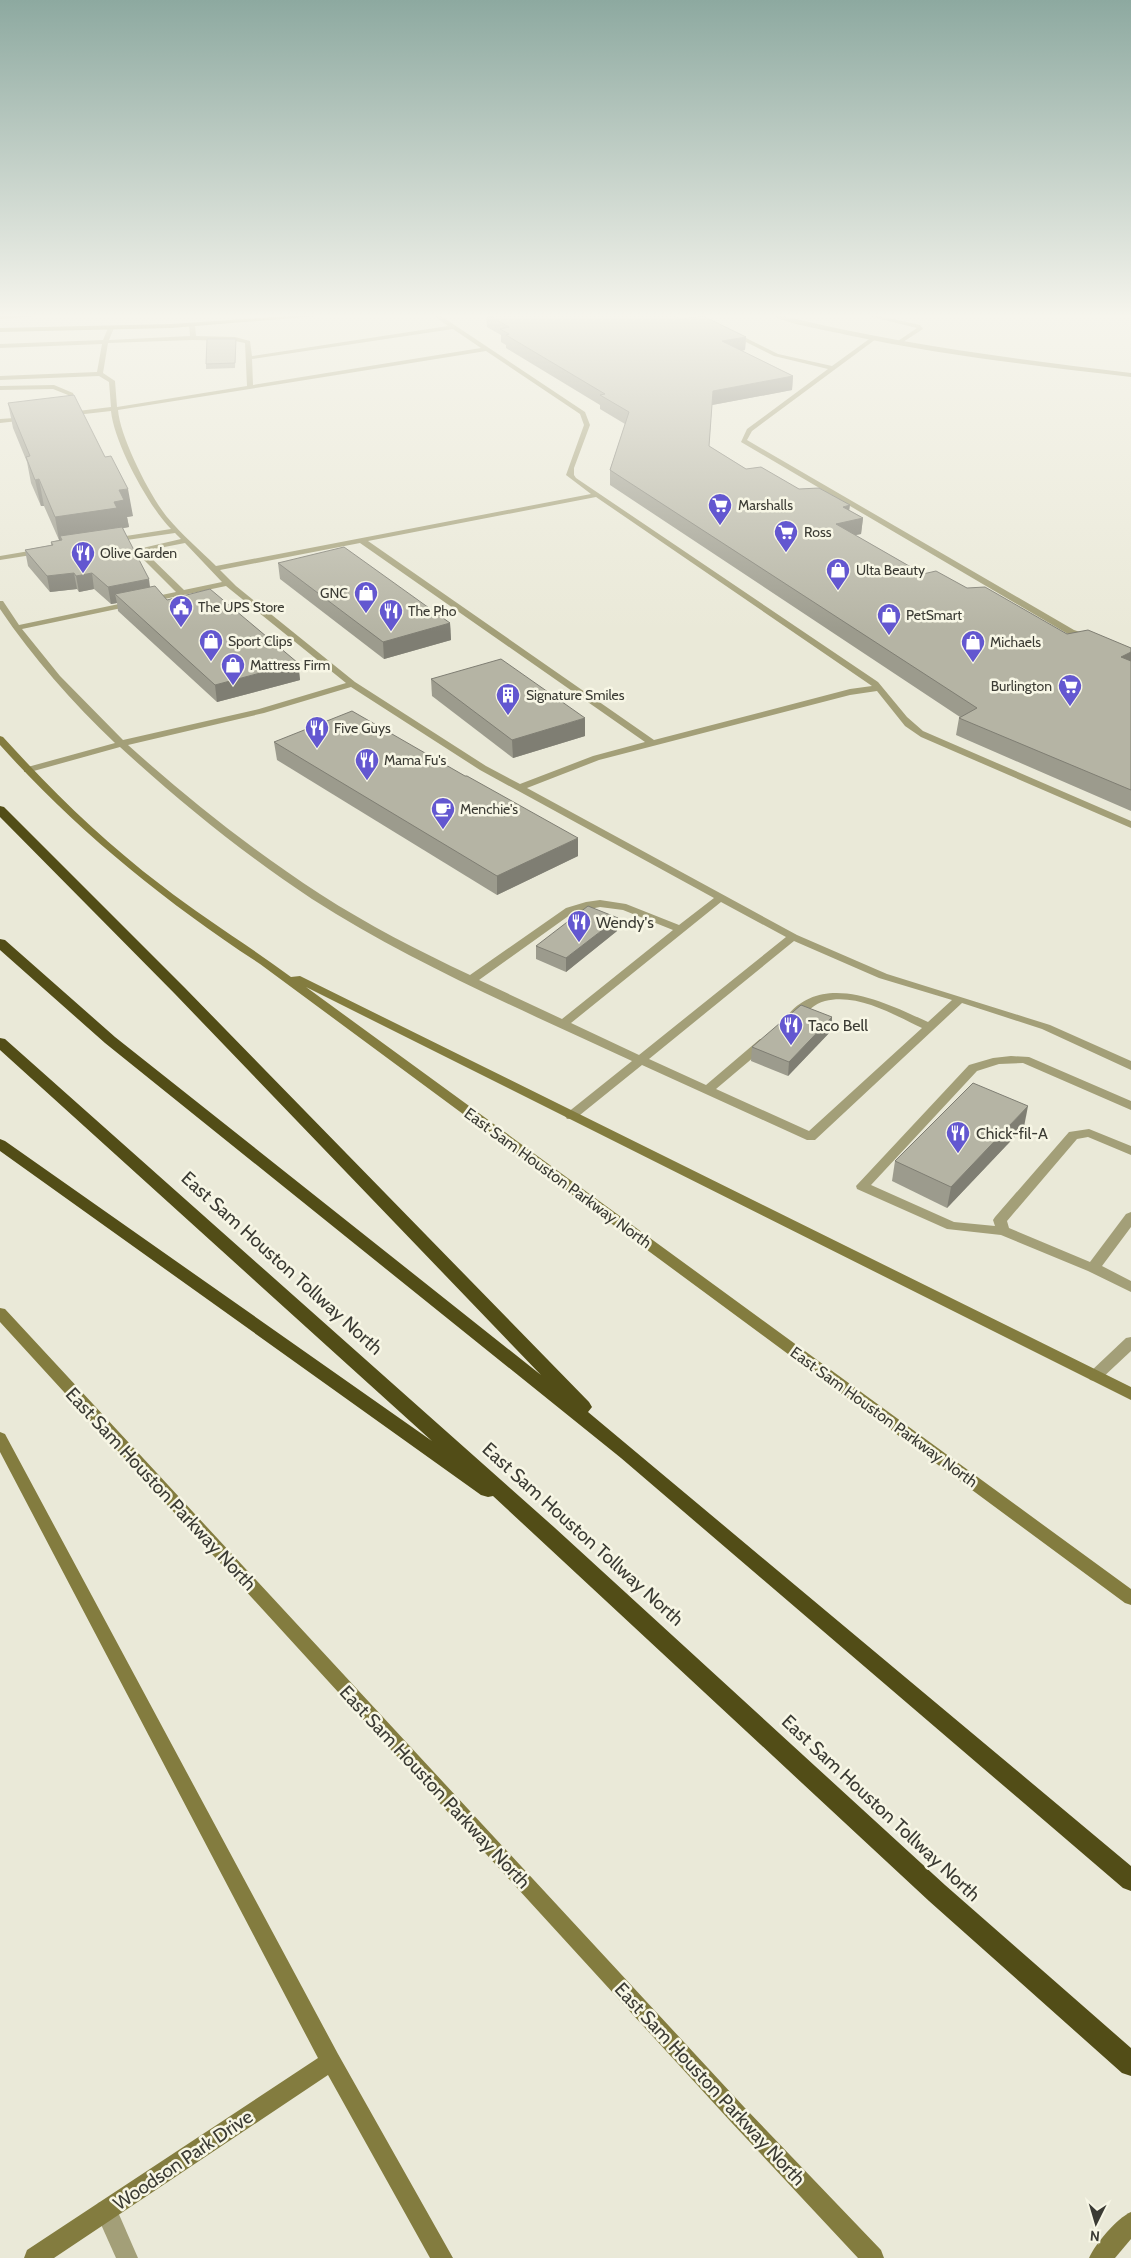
<svg xmlns="http://www.w3.org/2000/svg" width="1131" height="2258" viewBox="0 0 1131 2258" font-family="Cabin,sans-serif">
  <rect width="100%" height="100%" fill="#eae9d8"/>
  <g fill="none" stroke-linecap="round" stroke-linejoin="round">
    <!-- lane -->
    <g fill="#a39f78" fill-rule="evenodd">
      <path d="M434,316H441L585,412L590,425L574,468V475L576,478L878,682L907,717L923,731L1131,821V828L921,737L905,726L877,691L850,695L599,760L527,788L797,935L887,974L1050,1025L1131,1061V1070L1042,1029L962,1003L815,1140H807L642,1065L575,1119H567L565,1116L567,1113L632,1061C524,1011 412,963 312,899C244,854 180,802 120,747L30,772H24V768L115,743C72,702 33,658 0,609V601H3L19,625L176,592L134,550L181,539L175,533L113,542L109,540L113,538L171,529C149,507 114,443 111,411L67,416L65,415V413L72,411L68,395L53,389L0,390V386L54,385L73,393L78,411L111,407L109,382L99,376L0,380V376L97,372L102,344L0,348V344L103,340L108,328L111,326L114,328L109,340L190,336L189,325L192,323L195,325L196,336L235,337L250,341L252,356L448,326ZM453,329L481,348L253,385L252,359ZM193,340L235,341L245,343L247,386L117,407L115,381L103,373L108,343ZM486,351L580,414L584,425L566,475L591,494L216,566C200,550 182,535 167,517C150,496 120,437 118,410ZM596,497L872,686L850,689L654,740L368,541ZM185,543L222,582L184,590L144,551ZM360,543L645,742L593,756L520,784L486,766L355,682L236,586L220,570ZM226,586L346,683L259,709L123,740L60,676L22,629ZM351,687L480,770L714,898L679,925L626,904L600,900L586,902L566,908L470,975C419,951 368,925 320,894C252,850 188,799 128,745L264,713ZM721,902L786,937L639,1055L571,1023ZM600,907L623,910L673,930L562,1019L479,980L574,912ZM794,941L879,978L952,1000L928,1022C886,1003 823,970 786,1017L788,1019L792,1020C804,1017 812,1004 825,1001C858,993 894,1015 922,1028L809,1131L716,1089L768,1045L770,1042L768,1039H760L706,1085L649,1059Z"/>
      <path d="M868,316H879L920,325L923,329L900,344L898,341L917,328Z"/>
      <path d="M730,332H734L778,354L832,366L872,337H876V339L752,431L747,440L1074,630L1092,636V640L1068,634L741,442L747,429L828,369L774,356L730,334Z"/>
      <path d="M29,417L30,418L27,420L0,423V419Z"/>
      <path d="M41,549L45,551L44,553L0,560V556Z"/>
      <path d="M1011,1056L1029,1057L1131,1101V1110L1023,1063L999,1064L977,1071L871,1185L954,1222L995,1226L993,1220L995,1217L1069,1132L1089,1129L1131,1146V1155L1088,1137L1077,1139L1007,1221L1009,1228L1090,1262L1126,1214L1131,1212V1227L1102,1266L1131,1281V1292L1088,1271L1001,1235L947,1229L857,1189L856,1186L969,1065L993,1058Z"/>
      <path d="M106,2200L114,2203L138,2258H116L95,2211L98,2203Z"/>
    </g>
    <!-- street -->
    <g fill="#a39f78" fill-rule="evenodd">
      <path d="M773,316H783C898,344 1014,359 1131,373V377C1036,366 941,355 847,335C827,330 791,325 773,316Z"/>
      <path d="M1131,1337V1351L1100,1380L1095,1381L1090,1380L1088,1376L1090,1372L1126,1338Z"/>
    </g>
    <!-- secondary -->
    <g fill="#837c3f" fill-rule="evenodd">
      <path d="M0,316H41L0,319Z"/>
      <path d="M289,316H319L171,328L0,332V328L171,324Z"/>
      <path d="M0,736L3,737C52,791 103,841 161,885C203,918 248,945 291,977L300,976L1131,1387V1400L306,987L1131,1589V1605L1125,1603L260,964C164,901 77,831 0,745Z"/>
      <path d="M0,1308L5,1309L745,2108L881,2250L884,2258H858L731,2122L0,1322Z"/>
      <path d="M0,1432L5,1434L338,2054L453,2258H430L328,2075L54,2258H24L27,2250L318,2058L0,1452Z"/>
      <path d="M1131,2212V2239L1115,2258H1089C1095,2244 1117,2218 1131,2212Z"/>
    </g>
    <!-- highway -->
    <g fill="#524d17" fill-rule="evenodd">
      <path d="M0,806L4,807L185,988L589,1402L592,1407L588,1412L1131,1866V1891L1123,1888L621,1458L105,1043L0,950V939L5,940L115,1037L541,1375L175,994L0,817Z"/>
      <path d="M0,1038L5,1039L555,1528L945,1885L1131,2048V2076L1122,2073L929,1901L493,1496L488,1497L481,1495L0,1151V1139L5,1141L432,1441L0,1050Z"/>
    </g>
  </g>
  <!-- wall -->
  <g fill="#9c9b8d">
    <path d="M486,316H675L681,319L746,337L745,350L742,351L793,376L792,390L712,405L709,446L746,469L799,489L849,510L863,518L861,534L855,535L923,574L967,588L1067,634L1131,648V811L956,735L959,718L960,717L610,485V470L625,424L600,409V405L506,348V345L501,342V335L487,327Z"/>
    <path d="M236,339L235,368L206,369V364Z"/>
    <path d="M8,403L133,516L127,517L129,527L123,528L150,587L167,600L298,663L300,680L217,702L118,611L117,603L111,604L94,589L79,592L77,589L50,592L28,566L25,550L51,545V542L59,540L44,506H41L31,483L27,462L13,428Z"/>
    <path d="M278,563L450,623L451,640L384,659L280,579Z"/>
    <path d="M431,679L585,736L513,758L432,696Z"/>
    <path d="M274,742L578,856L497,895L277,760Z"/>
    <path d="M617,931L566,972L536,959V946Z"/>
    <path d="M832,1017L831,1031L788,1076L751,1061L752,1047Z"/>
    <path d="M1024,1127L947,1208L892,1181L895,1161Z"/>
  </g>
  <!-- shaded-wall -->
  <g fill="#7f7e73">
    <path d="M746,337L745,350L722,354V341Z"/>
    <path d="M793,376L792,390L712,405L713,391Z"/>
    <path d="M39,479L44,506H41L35,480Z"/>
    <path d="M128,489L133,516L127,517L129,527L62,540L60,536L62,544L60,545L55,517L114,502L119,490Z"/>
    <path d="M850,505L848,520L843,507Z"/>
    <path d="M863,518L861,534L835,539L836,524Z"/>
    <path d="M74,573L77,589L50,592L47,576Z"/>
    <path d="M92,573L94,589L79,592L76,576Z"/>
    <path d="M149,579L151,595L115,594L117,603L111,604L108,587Z"/>
    <path d="M450,623L451,640L384,659L383,642Z"/>
    <path d="M1131,652V667L1121,657Z"/>
    <path d="M298,663L300,680L217,702L215,685Z"/>
    <path d="M585,718V736L513,758L512,740Z"/>
    <path d="M578,838V856L497,895V876Z"/>
    <path d="M618,918L617,931L566,972V958Z"/>
    <path d="M832,1017L831,1031L788,1076L789,1062Z"/>
    <path d="M1028,1106L1024,1127L947,1208L951,1187Z"/>
  </g>
  <!-- building -->
  <g fill="#b5b4a4" stroke="#7f7e73">
    <path d="M490,316H675L681,319L703,316L746,337L722,341L793,376L713,391L709,446L746,469L761,467L799,489L819,488L850,505L843,507L863,518L836,524L923,574L936,571L967,588L985,587L1067,634L1088,630L1131,648V652L1121,657L1131,661V790L959,718L977,708L610,470L629,412L600,395L605,394L506,335L509,334L500,329L509,327Z"/>
    <path d="M207,339H236L235,363L206,364Z"/>
    <path d="M74,395L105,457L111,456L128,489L119,490L124,500L114,502L117,508L55,517L39,479L35,480L26,457L30,456L8,403Z"/>
    <path d="M122,527L149,579L108,587L92,573L76,576L74,573L47,576L25,550L53,545L51,542L62,540L60,536Z"/>
    <path d="M344,547L450,623L383,642L278,563Z"/>
    <path d="M155,586L167,600L210,589L298,663L215,685L115,594Z"/>
    <path d="M501,659L585,718L512,740L431,679Z"/>
    <path d="M352,711L465,776H467L578,838L497,876L274,742Z"/>
    <path d="M588,906L618,918L566,958L536,946Z"/>
    <path d="M801,1005L832,1017L789,1062L752,1047Z"/>
    <path d="M973,1083L1028,1106L951,1187L895,1161Z"/>
  </g>
  <!-- sky -->
  <linearGradient id="sky" x2="0" y2="1"><stop stop-color="#8da9a0"/><stop offset="0.5" stop-color="#f6f5ed"/><stop offset="1" stop-color="#f6f5ed" stop-opacity="0"/></linearGradient>
  <rect width="1131" height="632" fill="url(#sky)"/>
  <!-- icons -->
  <defs>
    <g id="supermarket-pin" transform="scale(1.25)"><path d="M0 17L-7.5 6A9.5 9.5 0 1 1 7.5 6Z" fill="#6357d0" stroke="#f7f6e5"/><path d="M-6-5.5h2.5l.6 2H6L4.5 2H-2.5L-4.4-4H-6ZM-1.5 3.2a1.3 1.3 0 1 0 .1 0ZM3 3.2a1.3 1.3 0 1 0 .1 0Z" fill="#fff"/></g>
    <g id="restaurant-pin" transform="scale(1.25)"><path d="M0 17L-7.5 6A9.5 9.5 0 1 1 7.5 6Z" fill="#6357d0" stroke="#f7f6e5"/><path d="M-5-6h1v4h1v-4h1v4h1v-4h1v5L-1.5 .5V6h-2V.5L-5-1ZM5-6V6H3V1.5H1.5Q1.5-4 5-6Z" fill="#fff"/></g>
    <g id="shop-pin" transform="scale(1.25)"><path d="M0 17L-7.5 6A9.5 9.5 0 1 1 7.5 6Z" fill="#6357d0" stroke="#f7f6e5"/><path d="M-5-2.5h2.3a2.7 3.5 0 0 1 5.4 0H5L5.5 6h-11ZM-1.5-2.5h3a1.5 2.3 0 0 0-3 0Z" fill="#fff"/></g>
    <g id="civic-pin" transform="scale(1.25)"><path d="M0 17L-7.5 6A9.5 9.5 0 1 1 7.5 6Z" fill="#6357d0" stroke="#f7f6e5"/><path d="M-.6-6.5H3V-4.5H.6V-3L4-1V1h2V6H-6V1h2V-1L-.6-3ZM-1.2 2.5V6h2.4V2.5Z" fill="#fff"/></g>
    <g id="building-pin" transform="scale(1.25)"><path d="M0 17L-7.5 6A9.5 9.5 0 1 1 7.5 6Z" fill="#6357d0" stroke="#f7f6e5"/><path d="M-4-6H4V6H1V3H-1V6H-4ZM-2.5-4.3h1.7v1.8h-1.7ZM.8-4.3h1.7v1.8H.8ZM-2.5-1h1.7V.8h-1.7ZM.8-1h1.7V.8H.8Z" fill="#fff"/></g>
    <g id="cafe-pin" transform="scale(1.25)"><path d="M0 17L-7.5 6A9.5 9.5 0 1 1 7.5 6Z" fill="#6357d0" stroke="#f7f6e5"/><path d="M-5.5-4.5H6V0H3Q3 3.5 0 3.5H-2.5Q-5.5 3.5-5.5 0ZM3-3.2v2h1.7v-2ZM-6 4.5H4V6H-6Z" fill="#fff"/></g>
  </defs>
  <g fill-rule="evenodd">
    <use href="#supermarket-pin" x="720" y="505"/>
    <use href="#supermarket-pin" x="786" y="532"/>
    <use href="#restaurant-pin" x="83" y="553"/>
    <use href="#shop-pin" x="838" y="570"/>
    <use href="#shop-pin" x="366" y="593"/>
    <use href="#civic-pin" x="181" y="607"/>
    <use href="#restaurant-pin" x="391" y="611"/>
    <use href="#shop-pin" x="889" y="615"/>
    <use href="#shop-pin" x="211" y="641"/>
    <use href="#shop-pin" x="973" y="642"/>
    <use href="#shop-pin" x="233" y="665"/>
    <use href="#supermarket-pin" x="1070" y="686"/>
    <use href="#building-pin" x="508" y="695"/>
    <use href="#restaurant-pin" x="317" y="728"/>
    <use href="#restaurant-pin" x="367" y="760"/>
    <use href="#cafe-pin" x="443" y="809"/>
    <use href="#restaurant-pin" x="579" y="922"/>
    <use href="#restaurant-pin" x="791" y="1025"/>
    <use href="#restaurant-pin" x="958" y="1133"/>
  </g>
  <g text-anchor="middle" dominant-baseline="central" stroke-width="5" stroke-linejoin="round" paint-order="stroke">
    <!-- far-poi labels -->
    <g font-size="14" fill="#3b3b34" stroke="#f7f6e5" text-anchor="start">
      <text x="738" y="505">Marshalls</text>
      <text x="804" y="532">Ross</text>
      <text x="100" y="553">Olive Garden</text>
      <text x="856" y="570">Ulta Beauty</text>
      <text x="348" y="593" text-anchor="end">GNC</text>
      <text x="198" y="607">The UPS Store</text>
      <text x="408" y="611">The Pho</text>
      <text x="906" y="615">PetSmart</text>
      <text x="228" y="641">Sport Clips</text>
      <text x="990" y="642">Michaels</text>
      <text x="250" y="665">Mattress Firm</text>
      <text x="1052" y="686" text-anchor="end">Burlington</text>
      <text x="526" y="695">Signature Smiles</text>
      <text x="334" y="728">Five Guys</text>
      <text x="384" y="760">Mama Fu's</text>
      <text x="460" y="809">Menchie's</text>
    </g>
    <!-- poi labels -->
    <g font-size="16" fill="#3b3b34" stroke="#f7f6e5" text-anchor="start">
      <text x="596" y="922">Wendy's</text>
      <text x="808" y="1025">Taco Bell</text>
      <text x="976" y="1133">Chick-fil-A</text>
    </g>
    <!-- street labels -->
    <g font-size="16" fill="#3b3b34" stroke="#f7f6e5">
      <text transform="translate(558 1178) rotate(36)">East Sam Houston Parkway North</text>
      <text transform="translate(884 1417) rotate(36)">East Sam Houston Parkway North</text>
    </g>
    <!-- near-street labels -->
    <g font-size="19" fill="#3b3b34" stroke="#f7f6e5">
      <text transform="translate(282 1263) rotate(42)">East Sam Houston Tollway North</text>
      <text transform="translate(161 1489) rotate(47)">East Sam Houston Parkway North</text>
      <text transform="translate(583 1534) rotate(42)">East Sam Houston Tollway North</text>
      <text transform="translate(435 1787) rotate(47)">East Sam Houston Parkway North</text>
      <text transform="translate(881 1808) rotate(43)">East Sam Houston Tollway North</text>
      <text transform="translate(710 2084) rotate(47)">East Sam Houston Parkway North</text>
      <text transform="translate(183 2160) rotate(-34)">Woodson Park Drive</text>
    </g>
  </g>
  <!-- north arrow -->
  <g transform="translate(1096 2223) rotate(185)" stroke="#f7f6e5" stroke-width="4" paint-order="stroke">
  <path d="M0-4L9 19L0 12L-9 19Z" fill="#3b3b34"/>
  <text y="-8" font-size="14" font-weight="bold" text-anchor="middle" fill="#3b3b34">N</text>
  </g>
</svg>
